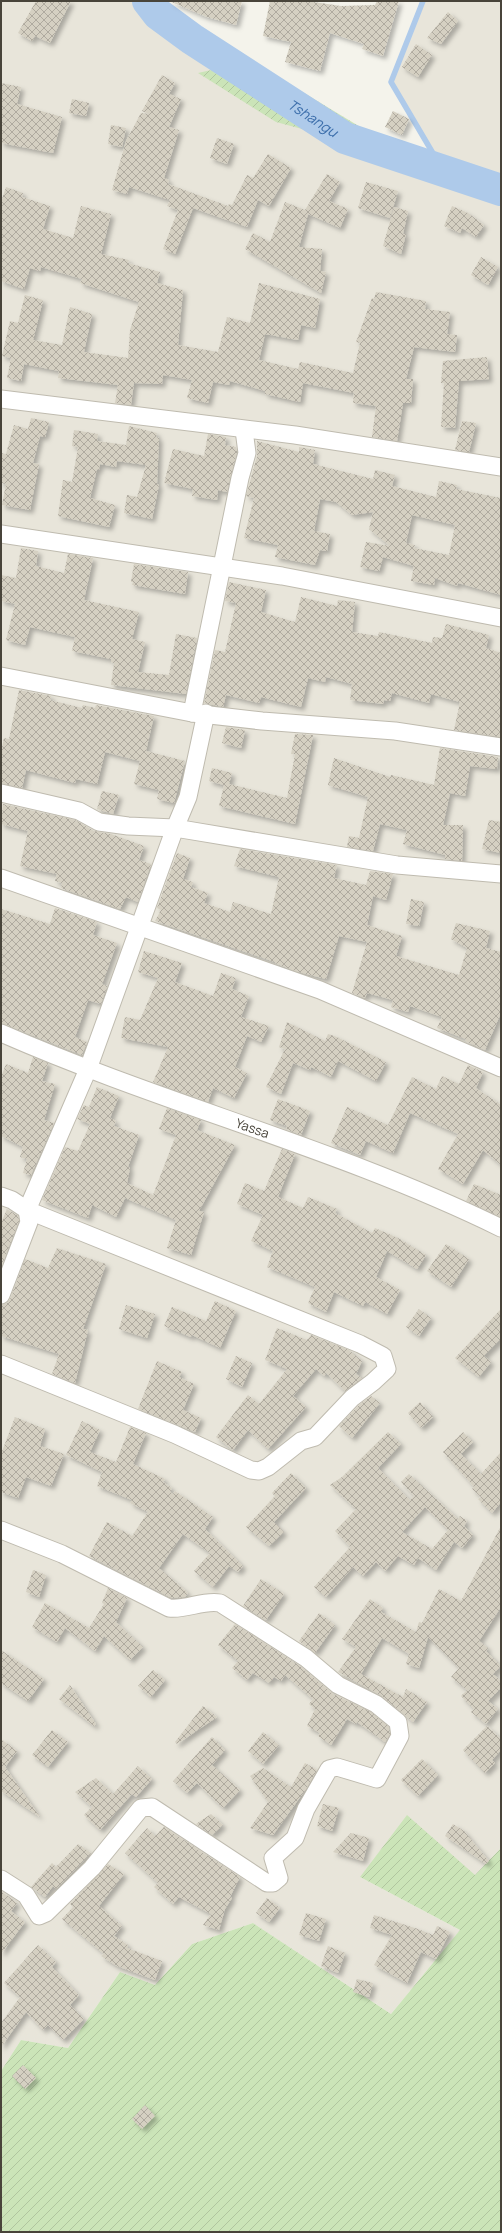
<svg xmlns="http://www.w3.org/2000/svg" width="502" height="2233" viewBox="0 0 502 2233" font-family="Manrope,sans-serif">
  <defs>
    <pattern id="garden-furrows" width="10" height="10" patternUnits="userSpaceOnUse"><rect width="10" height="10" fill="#cbe4b8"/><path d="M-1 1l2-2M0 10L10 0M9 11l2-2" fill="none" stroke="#b0c59f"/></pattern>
    <pattern id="building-cross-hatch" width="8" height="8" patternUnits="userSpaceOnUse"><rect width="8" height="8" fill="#d5d0c2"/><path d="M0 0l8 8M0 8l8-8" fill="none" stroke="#afaa9f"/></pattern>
    <filter id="shadow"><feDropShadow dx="3.5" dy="3.5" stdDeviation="2" flood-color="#0004"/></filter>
  </defs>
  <rect width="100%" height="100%" fill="#f4f3eb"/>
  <!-- residential -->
  <path fill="#e8e5da" d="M1,1H148L158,14L192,39L345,138L444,172L391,82L423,1H501V1848L475,1875L360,1877L460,1930L391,2014L253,1923L192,1944L155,1985L120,1972L68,2048L21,2040L1,2071Z"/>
  <!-- garden -->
  <g fill="url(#garden-furrows)">
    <path d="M251,61L362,128L354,143L276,122L198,73Z"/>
    <path d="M407,1815L475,1875L501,1848V2232H1V2071L21,2040L68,2048L120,1972L155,1985L192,1944L253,1923L391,2014L460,1930L360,1877Z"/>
  </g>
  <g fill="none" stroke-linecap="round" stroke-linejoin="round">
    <!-- stream -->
    <path stroke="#aecaea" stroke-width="5.5" d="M423,1L391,82L444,172"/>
    <!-- river -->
    <path stroke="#aecaea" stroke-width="32" id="s1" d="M148,1L158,14L192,39L345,138L501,190"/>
  </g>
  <!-- building -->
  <g fill="url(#building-cross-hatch)" fill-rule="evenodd" filter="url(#shadow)">
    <path d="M36,1H71L50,43L35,36L32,41L18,33Z"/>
    <path d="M169,1H242L236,25L207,17Z"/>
    <path d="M270,1H307L341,6L375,5L377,1H399L383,56L362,49L364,44L330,33L320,71L285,62L291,42L263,36Z"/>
    <path d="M448,12L458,21L441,44L427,38Z"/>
    <path d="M416,44L432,55L418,77L402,67Z"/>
    <path d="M162,75L175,83L169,94L181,99L169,127L179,130L164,178L169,180L168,184L228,206L229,204L232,205L247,175L253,178L268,154L291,168L269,206L258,200L247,227L193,208L175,254L163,249L178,210L167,206L170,200L129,187L127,194L112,190L126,141L141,113L149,114L142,111Z"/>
    <path d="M1,83L21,87L17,104L62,117L53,153L1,143Z"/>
    <path d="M72,99L89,103L86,116L69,113Z"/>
    <path d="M393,111L409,119L402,135L385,127Z"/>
    <path d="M111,125L126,128L122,147L108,144Z"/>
    <path d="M217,138L234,144L227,164L210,158Z"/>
    <path d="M327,174L340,182L329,201L348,209L340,228L308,214L299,247L322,249L320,271L326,272L321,293L245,249L253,233L270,242L285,202L305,210Z"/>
    <path d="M366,182L398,191L390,218L358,208Z"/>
    <path d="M6,187L23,193L22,197L50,206L43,229L73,238L81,206L111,214L101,254L129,260L128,263L160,272L157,283L183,290L178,345L218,352L227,317L250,323L259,283L320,299L315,328L301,325L298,340L265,334L259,360L298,369L300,362L353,373L360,343L356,342L372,298L374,299L376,292L426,301L425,309L450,312L447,334L457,335L455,352L414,347L406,379H413L411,403H403L397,441L372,437L376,406L353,403L354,393L303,383L300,402L265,394V391L230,381L229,385L213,382L208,403L187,398L192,380L163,375L162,384L134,383L131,405L115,403L118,385L58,378L59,371L24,364L21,381L7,378L11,358L2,356L10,321L18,323L25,295L43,300L33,340L62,345L70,307L92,314L84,352L128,358L130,330L139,302L80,283L82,279L41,267L40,271L30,268L24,289L1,281V202Z"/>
    <path d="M452,206L468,213L484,225L476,237L462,228L460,233L444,226Z"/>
    <path d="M394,207L408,211L403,234H406L401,254L383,246Z"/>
    <path d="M481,257L498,267L488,285L471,275Z"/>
    <path d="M487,357L489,379L459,381L455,428L441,427L444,383H441L443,361Z"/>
    <path d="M31,418L49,422L45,437L40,436L33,463L39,464L30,510L2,505L6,484L1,483V453L6,454L14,425L28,429Z"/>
    <path d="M462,421L476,423L469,452L455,450Z"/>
    <path d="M129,426L157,433L156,437L159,438L157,484L159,485L152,519L124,513L127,495L137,497L146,465L117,461L116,467L100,464L99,470L97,469L90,498L115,505L109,527L58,516L63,480L72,482L78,447L72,446L74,430L98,434L97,441L126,445Z"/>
    <path d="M208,434L226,437L225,445L236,447L237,452L227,492L218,490L217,500L192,496L193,489L164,483L173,449L204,456Z"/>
    <path d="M257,441L299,452V447L315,450L313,464L373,479L375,470L395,475L392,486L436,497L439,481L457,485L456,489L501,498V595L458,583L457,586L435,578L434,585L411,581L414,566L383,557L379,571L360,567L366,542L390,546L369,529L373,512L352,515L336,502L320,499L314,531L330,534L327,551L320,550L315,565L275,557L278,545L244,538L254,498L246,496L257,456ZM412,515L455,525L449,555L414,548L415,545L406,543Z"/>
    <path d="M21,548L38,551L36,566L64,573L68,554L93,558L84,600L139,612L132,639L145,642L138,672L169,675L176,634L197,638L186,694L111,685L114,663L111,662V659L72,651L75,637L30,627L25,645L6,640L15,604L1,601V575L16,578Z"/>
    <path d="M134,564L188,572L185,594L132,585L133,582H131Z"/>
    <path d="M229,582L266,590L261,612L295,622L301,597L337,606L338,600L355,602L352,632L378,636L379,632L432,643L433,637L442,638L446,624L489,635L486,648L501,653L500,737L454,730L460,702L431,694L429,703L392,693L390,701L384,700L383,704L350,700L352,684L326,677L325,682L308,678L301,707L261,697L259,703L226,695L223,707L204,703L215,650L225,652L236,603L225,601Z"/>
    <path d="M19,690L51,696L50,700L82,708L83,705L95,708L96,705L154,716L146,751L185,761L174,803L157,799L159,790L134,784L140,761L105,752L97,784L76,779L75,783L26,770L22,788L1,783V752L4,738L9,739Z"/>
    <path d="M226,727L245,730L241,748L222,743Z"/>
    <path d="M295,734L313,735L295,824L219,806L224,785L209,781L212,768L232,773L229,784L287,798L295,754H291Z"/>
    <path d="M440,748L498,757L497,769L470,766L465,796L450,793L443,825H463L462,861L445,859V855L403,844L407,830L380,824L373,851L347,847L349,836L359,838L368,797L328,785L334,758L390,777L391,775L434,785Z"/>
    <path d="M102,791L119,795L113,814L97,809Z"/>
    <path d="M3,804L75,820L94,831L111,834L144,846L139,860L151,864L138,902L126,897L120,909L61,888L62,883L55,881L57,874L20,866L28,831L1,824Z"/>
    <path d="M489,820L501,822V853L482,849Z"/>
    <path d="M240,849L337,865L334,878L366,885L370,871L393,874L386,900L373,896L367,925L402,936L396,956L459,975L467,948L451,939L456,923L490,931L486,948L501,952V1013L485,1050L465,1041L466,1039L437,1028L442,1017L410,1006L408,1012L391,1007L393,1000L367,993L365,998L352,993L367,942L339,936L326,979L295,971L275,963V962L155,921L161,910L157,908L177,853L190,858L183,879L193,882L191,887L208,893L204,903L230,912L233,902L271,914L279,877L234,866Z"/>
    <path d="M411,899L424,902L419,926L406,924Z"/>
    <path d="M55,908L97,922L93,935L117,943L102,984L107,986L101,1004L88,1000L75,1037L87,1042L82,1055L1,1023V909L50,924Z"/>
    <path d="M144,951L182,963L175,982L213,996L221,973L236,978L232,989L249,996L241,1017L269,1026L261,1042L247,1036L235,1067L247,1073L234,1098L213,1088L208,1102L153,1082L168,1047L121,1038L125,1017L140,1020L158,978L138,972Z"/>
    <path d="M287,1022L325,1041L328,1034L337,1037L386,1062L376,1081L338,1061L331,1077L311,1067L310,1070L293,1063L281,1094L266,1087L285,1049L279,1047Z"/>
    <path d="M33,1057L48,1063L42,1081L55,1084L44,1120L54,1123L31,1175L23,1173L27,1159L20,1157L23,1147L1,1136V1077L6,1064L28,1073Z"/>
    <path d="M468,1065L483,1072L476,1088L501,1105V1165L483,1150L463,1184L438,1169L458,1134L410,1113L393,1153L366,1141L360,1155L331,1143L347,1107L388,1125L412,1077L436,1089L442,1076L459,1084Z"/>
    <path d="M97,1087L119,1096L110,1118L116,1121L114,1126L139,1135L128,1167L130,1168L127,1183L153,1195L176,1135L159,1129L167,1108L201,1120L197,1130L235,1145L199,1211L204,1212L191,1255L167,1248L176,1220L125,1198L116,1217L92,1205L88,1218L42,1200L65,1147L78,1151L90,1124L77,1119L84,1105L89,1107Z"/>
    <path d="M278,1099L310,1111L301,1135L286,1129L287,1126L270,1120Z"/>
    <path d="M282,1149L295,1154L278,1197L303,1208L308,1197L337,1209L335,1213L372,1233L375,1228L398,1238L426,1255L417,1269L387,1251L376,1277L400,1290L387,1314L365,1302L363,1306L334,1292L326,1312L308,1303L315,1287L267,1267L273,1251L251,1241L263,1215L237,1204L245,1183L264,1191Z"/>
    <path d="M474,1184L501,1195V1217L466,1201Z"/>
    <path d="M7,1209L18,1216L19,1221L1,1267V1223Z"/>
    <path d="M446,1244L469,1259L451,1287L427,1271Z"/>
    <path d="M57,1248L106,1264L83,1329L88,1330L75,1383L52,1374L59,1354L1,1336V1305L7,1303L10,1299L25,1259L48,1268Z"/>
    <path d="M215,1301L236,1311L220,1348L192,1335L191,1337L164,1326L172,1307L206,1321Z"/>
    <path d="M126,1305L155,1314L147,1338L119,1329Z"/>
    <path d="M419,1309L431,1318L419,1336L406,1327Z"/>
    <path d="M501,1309V1339L484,1356L491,1362L479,1377L455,1358Z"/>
    <path d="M277,1328L307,1340L311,1335L349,1350L362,1361L356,1374L362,1378L345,1391L326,1373L324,1376L316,1369L293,1396L306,1407L268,1449L248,1430L233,1450L216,1437L248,1395L259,1404L287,1369L265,1360Z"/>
    <path d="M236,1356L252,1363L242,1387L226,1379Z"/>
    <path d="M157,1361L182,1372L179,1377L194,1384L183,1410L201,1418L195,1432L138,1409Z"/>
    <path d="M371,1396L380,1403L352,1438L339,1426L359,1405Z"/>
    <path d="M420,1402L433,1417L421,1428L408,1413Z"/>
    <path d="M15,1417L45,1429L40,1446L64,1454L51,1486L26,1477L18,1498L1,1492V1454Z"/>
    <path d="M82,1421L100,1430L90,1452L116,1462L130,1427L146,1433L133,1464L165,1479L163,1482L172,1488L170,1492L173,1494L175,1491L213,1517L205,1529L243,1566L238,1572L229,1566L213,1587L194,1571L210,1553L183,1534L159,1568L188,1593L185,1597L172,1598L89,1556L107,1522L132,1536L148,1512L130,1503L132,1500L97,1486L102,1472L66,1455Z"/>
    <path d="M388,1432L401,1444L378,1468L410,1500L414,1496L401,1482L409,1474L458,1519L460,1516L467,1521L464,1526L473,1535L462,1548L454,1542L436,1570L418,1558L414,1565L398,1556L385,1571L376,1562L363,1576L353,1567L326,1597L314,1587L350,1547L335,1531L356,1509L330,1485L342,1477ZM425,1507L448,1530L432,1549L402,1532Z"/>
    <path d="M463,1432L473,1442L461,1454L481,1474L501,1452V1502L492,1513L478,1499L481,1497L472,1489L474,1487L443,1452Z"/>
    <path d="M291,1473L306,1488L274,1522L284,1532L269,1546L246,1527L275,1496L272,1493Z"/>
    <path d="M501,1526V1607L479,1641L488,1648L486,1651L501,1666L493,1674L501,1681V1688L488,1701L498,1709L486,1724L471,1712L474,1709L461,1696L467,1690L451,1677L459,1668L428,1637L419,1668L406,1664L409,1654L382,1638L361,1674L403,1697L406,1689L427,1702L413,1722L382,1696L338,1672L356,1647L342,1639L370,1599L383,1608L381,1612L416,1632L419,1622L422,1623L439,1589L461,1601Z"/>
    <path d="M33,1570L46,1575L39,1597L26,1592Z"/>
    <path d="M261,1579L284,1594L266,1620L243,1606Z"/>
    <path d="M108,1588L127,1598L116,1622L143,1647L130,1660L104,1636L95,1651L65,1628L57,1642L32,1627L45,1603L89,1628L104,1604L102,1603Z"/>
    <path d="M319,1613L335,1625L315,1653L299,1641Z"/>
    <path d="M235,1624L300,1666L333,1694L371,1712L389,1727L390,1734L385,1742L357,1722L356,1724L347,1719L331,1745L318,1736L320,1733L307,1726L315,1709L309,1704L313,1699L285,1675L281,1681L274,1677L269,1683L253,1673L247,1680L232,1668L238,1661L218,1645Z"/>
    <path d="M1,1650L44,1679L28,1701L1,1683Z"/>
    <path d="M153,1670L165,1680L151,1697L138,1686Z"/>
    <path d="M70,1685L96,1724L94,1726L59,1699Z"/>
    <path d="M203,1706L217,1717L177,1744L175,1742Z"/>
    <path d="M487,1726L501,1739V1750L492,1760L495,1763L485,1773L463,1750Z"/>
    <path d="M52,1730L68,1742L48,1767L32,1755Z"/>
    <path d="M263,1732L279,1745L263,1764L248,1751Z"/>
    <path d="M212,1737L225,1750L212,1765L240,1790L223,1808L197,1783L187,1793L173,1781Z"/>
    <path d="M1,1739L17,1751L5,1767L40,1817L1,1791Z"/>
    <path d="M422,1759L438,1775L418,1796L401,1780Z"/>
    <path d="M305,1763L317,1770L306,1789L273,1835L250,1828L268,1802L250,1776L263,1768L291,1787Z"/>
    <path d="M138,1766L152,1779L136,1797L132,1794L100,1830L84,1815L92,1807L75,1792L96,1778L113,1794Z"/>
    <path d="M323,1804L339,1808L332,1831L317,1826Z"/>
    <path d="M211,1814L223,1825L212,1835L196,1824Z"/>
    <path d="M453,1824L464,1831L489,1861L486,1864L445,1836Z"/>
    <path d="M164,1827L240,1877L230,1897L232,1898L225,1909L219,1930L203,1925L211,1914L179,1897L173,1904L154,1887L158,1883L125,1853L147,1828L155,1836Z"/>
    <path d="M351,1833L369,1838L363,1861L333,1852Z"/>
    <path d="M78,1844L91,1853L56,1889L53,1886L45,1897L31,1887L52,1863L56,1867Z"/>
    <path d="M108,1864L124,1874L99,1906L122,1926L114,1936L128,1945L127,1948L162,1961L155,1980L117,1966L101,1956L104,1954L62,1919L73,1907L70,1904Z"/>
    <path d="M1,1891L17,1903L11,1911L25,1922L1,1954Z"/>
    <path d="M267,1898L280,1908L269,1922L256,1913Z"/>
    <path d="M306,1913L326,1919L319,1941L299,1935Z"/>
    <path d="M374,1915L418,1929L433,1935L437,1926L450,1932L436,1959L421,1952L407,1983L374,1965L392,1935L370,1928Z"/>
    <path d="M38,1945L56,1962L52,1967L79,1995L70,2005L84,2019L63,2040L48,2025L43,2030L26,2012L1,2047V2023L20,1997L4,1983Z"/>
    <path d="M328,1946L345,1953L338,1973L321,1966Z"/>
    <path d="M357,1979L373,1983L369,1997L353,1992Z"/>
    <path d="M23,2065L36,2078L25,2089L12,2076Z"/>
    <path d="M145,2105L155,2116L142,2129L132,2119Z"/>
  </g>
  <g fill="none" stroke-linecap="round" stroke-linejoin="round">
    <!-- street casing -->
    <g stroke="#bfbbaf" stroke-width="19">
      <g id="street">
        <path d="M1,399L295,435L501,467"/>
        <path d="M1,534L282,576L501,618"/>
        <path d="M1,676L192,713L262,721L395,731L501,747"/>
        <path d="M192,713L240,478L247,453L244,430"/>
        <path d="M1,793L79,811L99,822L128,826L175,828L397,865L501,874"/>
        <path d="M1,878L320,990L501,1068"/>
        <path id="s2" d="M1,1033C165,1105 340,1149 501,1228"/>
        <path d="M1,1196L12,1200L27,1210L360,1344L383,1356L387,1369L373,1382L352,1398L315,1437L301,1441L268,1467L259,1471L251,1470L174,1434L1,1364"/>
        <path d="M1,1295L29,1222L27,1210L88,1069L175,828L188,797L206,713"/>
        <path d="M1,1530L62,1554L169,1608C187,1610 202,1600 220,1603L306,1658L338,1685L376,1704L398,1722L400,1736L377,1779L337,1767L329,1769L306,1809L295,1838L273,1858L279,1878L273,1883H267L152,1807L141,1808L92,1868L46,1913L39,1916L26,1895L1,1879"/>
      </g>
    </g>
    <!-- street -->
    <use href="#street" stroke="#fff" stroke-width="17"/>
  </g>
  <g text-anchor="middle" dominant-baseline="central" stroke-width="3" stroke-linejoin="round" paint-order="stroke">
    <!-- street labels -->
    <g font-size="13" fill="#48443a" stroke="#fff">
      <text stroke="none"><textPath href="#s2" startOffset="269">Yassa</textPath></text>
    </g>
    <!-- water labels -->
    <g font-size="14" font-style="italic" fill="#3c6eab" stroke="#fff">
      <text stroke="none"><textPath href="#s1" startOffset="203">Tshangu</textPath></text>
    </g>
  </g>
  <!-- border -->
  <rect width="502" height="2233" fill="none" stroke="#48443a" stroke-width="4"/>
</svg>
